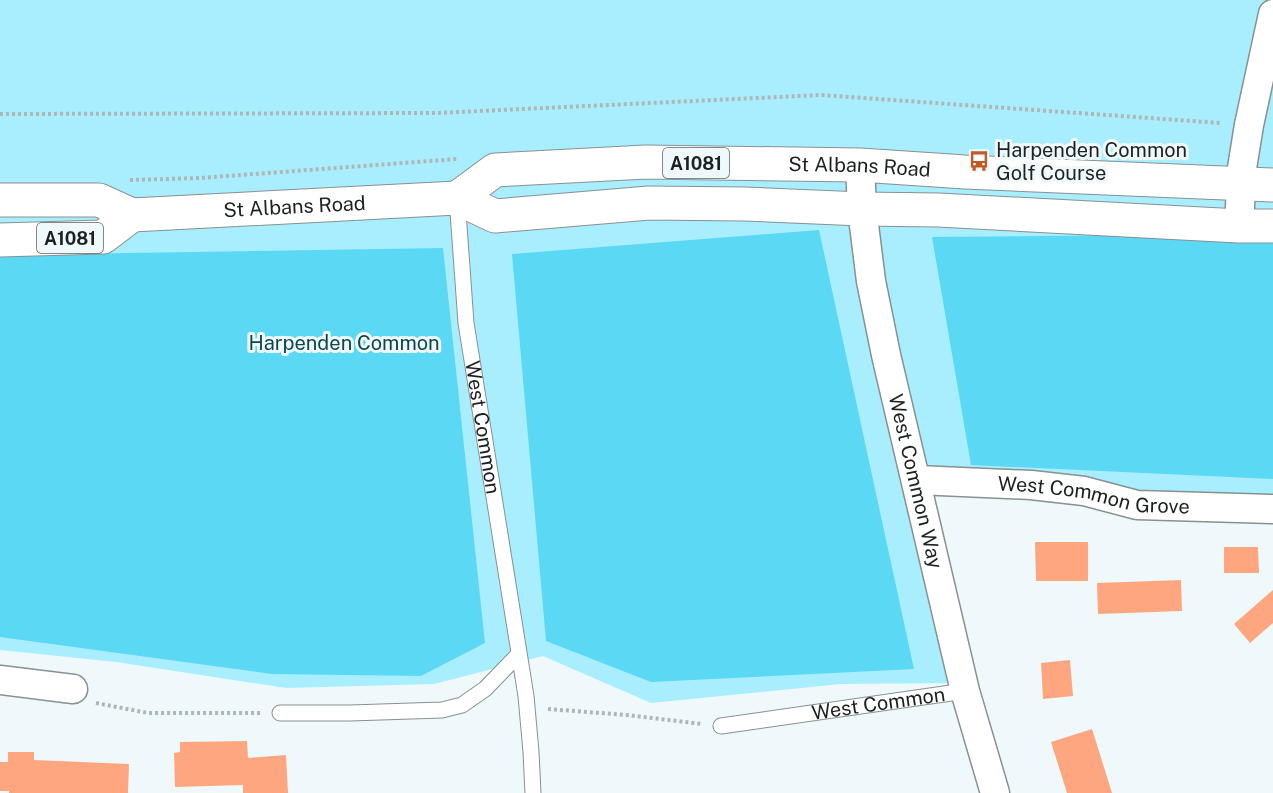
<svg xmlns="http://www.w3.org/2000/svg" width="1273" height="793" viewBox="0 0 1273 793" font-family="'Public Sans',sans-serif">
  <rect width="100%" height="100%" fill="#eff9fb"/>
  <!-- green -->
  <path fill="#a9eefe" d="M0,0H1273V497L926,485L966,683L841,684L651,703L543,656L434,684L286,688L116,662L0,650Z"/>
  <!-- forest -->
  <g fill="#5bd8f3">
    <path d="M819,230L914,669L651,682L546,641L512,254Z"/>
    <path d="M1273,234V479L971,465L932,237Z"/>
    <path d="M443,248L485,643L421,676L272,674L0,637V255Z"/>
  </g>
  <!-- building -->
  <g fill="#fda680">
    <path d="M1035,542H1088V581H1036Z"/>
    <path d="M1224,547H1258L1259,573H1224Z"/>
    <path d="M1181,580L1182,611L1098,614L1097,583Z"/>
    <path d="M1273,590V623L1250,643L1234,624Z"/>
    <path d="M1070,660L1073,696L1043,699L1041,663Z"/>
    <path d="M1092,729L1112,793H1067L1051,742Z"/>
    <path d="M247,741L248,758L286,755L288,793H243V785L175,787L174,753L180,752V742Z"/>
    <path d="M8,752H34V760L129,764L128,793H9V791H0V762H8Z"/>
  </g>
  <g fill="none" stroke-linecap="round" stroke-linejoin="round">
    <!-- service casing -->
    <g stroke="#889092" stroke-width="17">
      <g id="service">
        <path id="s1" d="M457,198L466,323L526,696L531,752L533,793"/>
        <path d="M280,713H350L442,710L462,705L485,689L518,655"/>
        <path id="s2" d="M721,726L965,691"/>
      </g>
    </g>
    <!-- minor casing -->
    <g stroke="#889092" stroke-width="31">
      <g id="minor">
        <path id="s3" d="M860,165L862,209L871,281L886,355L965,691L995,793"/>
        <path d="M1239,226L1242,168L1249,125L1273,14"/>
        <path id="s4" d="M917,480L1031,485L1084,491L1137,505L1273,509"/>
        <path d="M0,680L73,689"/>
      </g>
    </g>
    <!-- primary casing -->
    <g stroke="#889092" stroke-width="35">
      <g id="primary">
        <path id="s5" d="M457,198L495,170L646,162L860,165L965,172L1273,185"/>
        <path id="s6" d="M0,200H99L132,215L457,198L495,216L649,203L744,204L862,209L938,210L1239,226H1273"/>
        <path d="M0,240L103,237L132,215"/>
      </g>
    </g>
    <!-- path -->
    <g stroke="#aeb7b8" stroke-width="4" stroke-dasharray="3 3" stroke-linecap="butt">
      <path d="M0,114L437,113L821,95L1221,123"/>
      <path d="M130,180L200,178L457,159"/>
      <path d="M96,703L148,713H261"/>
      <path d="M548,709L627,715L702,724"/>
    </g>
    <!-- service -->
    <use href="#service" stroke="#fff" stroke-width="15"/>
    <!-- minor -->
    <use href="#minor" stroke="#fff" stroke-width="28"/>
    <!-- primary -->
    <use href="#primary" stroke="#fff" stroke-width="33"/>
  </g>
  <!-- icons -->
  <defs>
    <g id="bus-bare" transform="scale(1.62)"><path d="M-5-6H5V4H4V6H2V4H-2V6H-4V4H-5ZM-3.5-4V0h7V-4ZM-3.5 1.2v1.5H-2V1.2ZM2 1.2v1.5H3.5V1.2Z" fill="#c05b28" stroke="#eff9fb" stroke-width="2.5" paint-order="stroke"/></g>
  </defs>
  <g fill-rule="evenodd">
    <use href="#bus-bare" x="979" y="161"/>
  </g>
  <g text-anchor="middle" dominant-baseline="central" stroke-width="6" stroke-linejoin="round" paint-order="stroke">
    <!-- shield labels -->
    <g fill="#eff9fb" stroke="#5c6262" stroke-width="1.5">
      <rect x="663" y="148" width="66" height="30" rx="4.5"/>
      <rect x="37" y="223" width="66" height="30" rx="4.5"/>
    </g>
    <g font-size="18" font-weight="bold" fill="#1d2121">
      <text x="696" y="163">A1081</text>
      <text x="70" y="238">A1081</text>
    </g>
    <!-- poi labels -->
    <g font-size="20" fill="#1d2121" stroke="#eff9fb" text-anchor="start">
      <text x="996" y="150">Harpenden Common<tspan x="996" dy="23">Golf Course</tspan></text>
    </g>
    <!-- street labels -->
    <g font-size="20" fill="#1d2121" stroke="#eff9fb">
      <text stroke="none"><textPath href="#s5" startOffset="412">St Albans Road</textPath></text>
      <text stroke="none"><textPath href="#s6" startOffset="298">St Albans Road</textPath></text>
      <text stroke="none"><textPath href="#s1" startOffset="231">West Common</textPath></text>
      <text stroke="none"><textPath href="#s3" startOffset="322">West Common Way</textPath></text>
      <text stroke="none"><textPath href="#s4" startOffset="178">West Common Grove</textPath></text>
      <text stroke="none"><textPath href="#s2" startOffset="159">West Common</textPath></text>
    </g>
    <!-- park labels -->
    <g font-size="20" fill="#0d4651" stroke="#eff9fb">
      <text x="344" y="343">Harpenden Common</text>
    </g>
  </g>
</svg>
